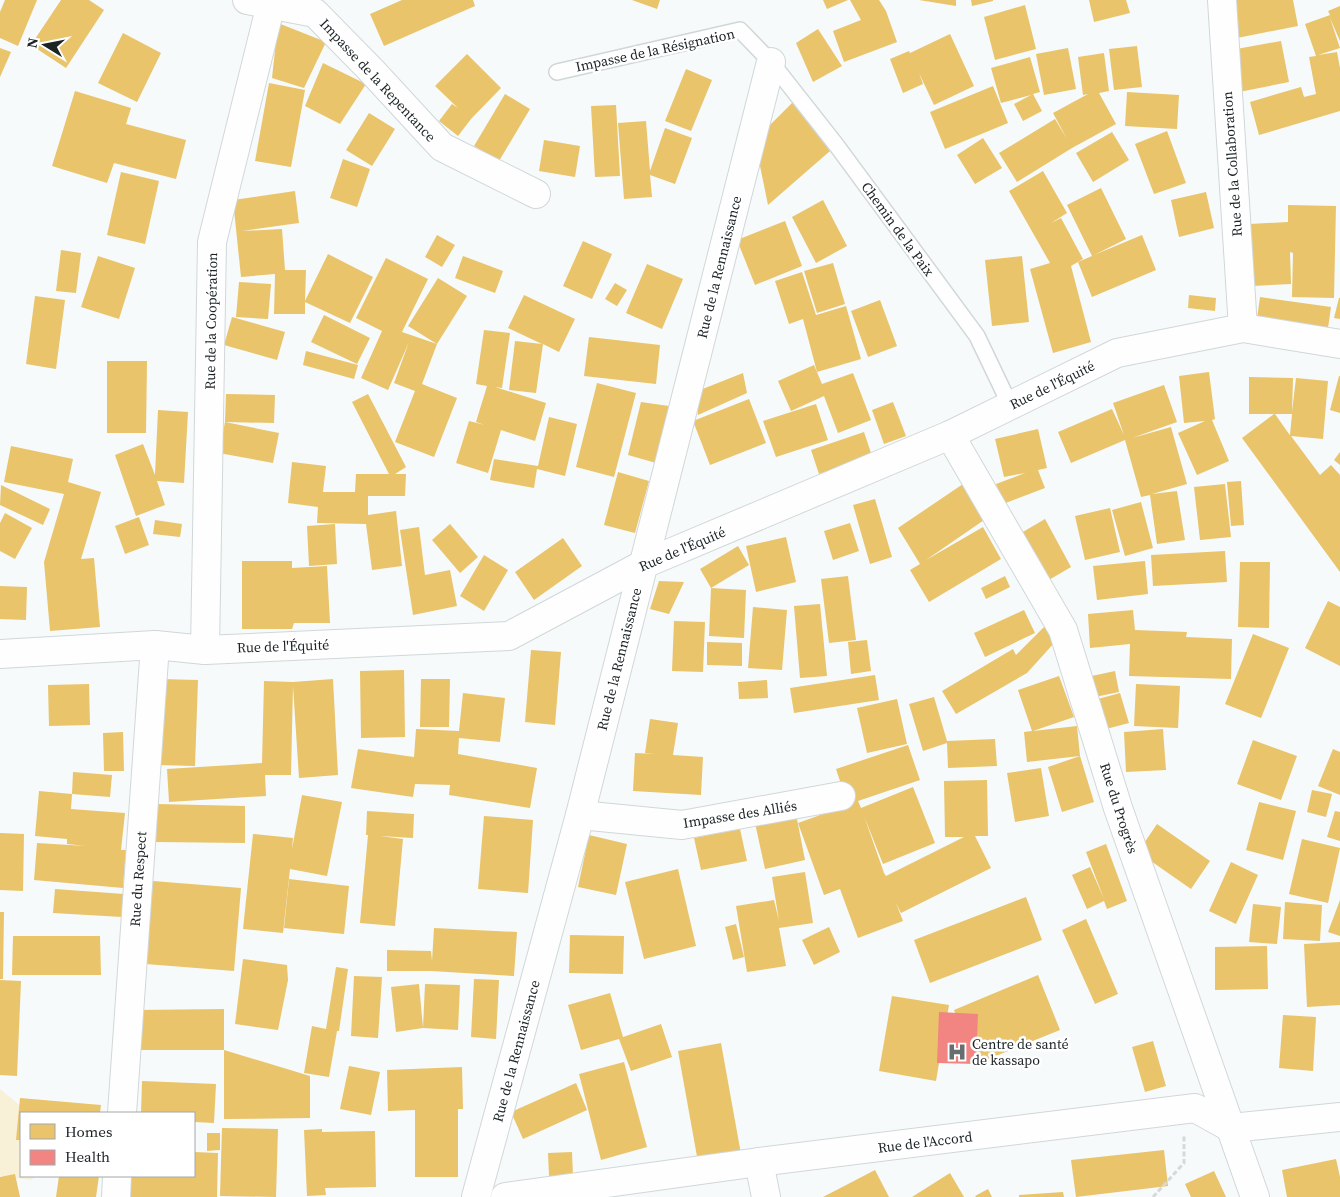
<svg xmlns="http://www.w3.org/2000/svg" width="1340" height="1197" viewBox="0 0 1340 1197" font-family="'Source Serif 4',serif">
  <rect width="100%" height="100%" fill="#f6fafb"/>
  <!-- green -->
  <path fill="#f9f1d7" d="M0,1089L29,1113H21V1176H37L31,1180L0,1176Z"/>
  <!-- homes -->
  <g fill="#e9c46a" fill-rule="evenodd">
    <path d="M5,0H37L18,46L0,38V12Z"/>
    <path d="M61,0H89L104,10L66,68L31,45Z"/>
    <path d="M402,0H473L475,6L384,46L370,14Z"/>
    <path d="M632,0H660L657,9Z"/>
    <path d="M823,0H848L827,9Z"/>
    <path d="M850,0H879L886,11L897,42L844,62L833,31L861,20Z"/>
    <path d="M919,0H956V6Z"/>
    <path d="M971,0H993V1L972,6Z"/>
    <path d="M1089,0H1126L1130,13L1094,22Z"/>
    <path d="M1230,0H1293L1298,26L1237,38Z"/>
    <path d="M1025,5L1036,49L995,60L984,17Z"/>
    <path d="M1340,6V41L1330,18L1340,48L1318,55L1337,52L1340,68V111L1259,135L1250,102L1301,87L1304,97L1316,94L1309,57L1316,56L1305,24L1330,15L1328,11Z"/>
    <path d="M278,23L326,42L304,88L272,78Z"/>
    <path d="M818,29L842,66L813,82L796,43Z"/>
    <path d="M123,33L161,53L137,102L98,83Z"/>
    <path d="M950,34L974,86L934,105L919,73L923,84L903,93L890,59L909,51L910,53Z"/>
    <path d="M1281,41L1289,82L1239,92L1231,50Z"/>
    <path d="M1137,46L1142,87L1114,90L1109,49Z"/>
    <path d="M0,48L11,52L0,77Z"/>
    <path d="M1068,48L1076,89L1044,95L1036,54Z"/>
    <path d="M1104,53L1109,91L1099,93L1116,124L1072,148L1017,182L999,153L1055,119L1067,139L1053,113L1088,94L1083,95L1078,57Z"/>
    <path d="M467,54L501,88L471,119L458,136L439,121L452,104L458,108L435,86Z"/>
    <path d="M1030,57L1040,92L1033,94L1042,111L1023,121L1014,104L1031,95L1001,103L991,68Z"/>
    <path d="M323,63L366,84L340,124L305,106Z"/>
    <path d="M686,69L712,80L691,131L665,121Z"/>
    <path d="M269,83L305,90L291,167L255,161Z"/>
    <path d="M993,86L1008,123L945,149L930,112Z"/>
    <path d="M75,91L131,108L126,124L186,140L176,179L114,163L107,183L52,166Z"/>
    <path d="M1127,92L1179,95L1177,129L1125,126Z"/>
    <path d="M505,94L530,109L499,161L474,146Z"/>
    <path d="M795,100L830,151L768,205L758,156L764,131Z"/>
    <path d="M616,105L620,176L595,177L591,106Z"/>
    <path d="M369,113L395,129L372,166L346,150Z"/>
    <path d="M646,121L650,171L665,128L692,138L675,184L650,175L652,197L624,199L618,123Z"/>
    <path d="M1167,131L1186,183L1154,194L1135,144Z"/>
    <path d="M1112,132L1129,160L1093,182L1076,153Z"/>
    <path d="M983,138L1002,168L975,184L957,155Z"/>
    <path d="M544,140L580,146L575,177L539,171Z"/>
    <path d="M343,159L370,169L357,207L330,198Z"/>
    <path d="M1043,171L1067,213L1051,223L1061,218L1083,259L1071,266L1091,342L1053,353L1030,269L1050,263L1009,191Z"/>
    <path d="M121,172L159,181L145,244L107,235Z"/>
    <path d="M1101,188L1126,239L1094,255L1142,235L1156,270L1092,297L1078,262L1092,256L1067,205Z"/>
    <path d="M295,191L299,223L242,231L282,229L285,270H306L305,301L328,254L373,277L350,323L305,302V314H274L275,274L241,277L233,200Z"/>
    <path d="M1206,192L1214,228L1179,237L1171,200Z"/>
    <path d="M823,200L847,246L816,263L792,217Z"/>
    <path d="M1288,205L1336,206L1334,298L1292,297L1293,253L1290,252L1291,284L1252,286L1249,224L1288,222Z"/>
    <path d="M785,221L802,266L755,285L737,240Z"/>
    <path d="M437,235L455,245L442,267L425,257Z"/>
    <path d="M583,241L612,254L592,299L563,286Z"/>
    <path d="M61,250L81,253L76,293L56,291Z"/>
    <path d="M98,256L135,268L119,319L81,307Z"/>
    <path d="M463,256L503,271L495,293L455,278Z"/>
    <path d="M1022,256L1029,322L992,326L985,260Z"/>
    <path d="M386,258L428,279L402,332L437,344L408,326L438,278L467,296L437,344L422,384L457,398L434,457L395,442L415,391L394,383L409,342L388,390L361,378L382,331L356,318Z"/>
    <path d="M833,263L845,304L817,313L804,271Z"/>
    <path d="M647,264L683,279L662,329L626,313Z"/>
    <path d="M802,272L816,315L846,306L861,359L817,372L803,319L789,324L775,281Z"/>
    <path d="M239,282L271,284L268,319L236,317Z"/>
    <path d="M615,283L627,290L617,306L605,299Z"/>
    <path d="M524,295L575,319L559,352L543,344L536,393L509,390L515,341L542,344L508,328Z"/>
    <path d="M1189,295L1216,298L1215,311L1188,308Z"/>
    <path d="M35,296L65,300L56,369L26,364Z"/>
    <path d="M1260,297L1331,307L1327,335L1256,326Z"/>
    <path d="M1339,298H1340V319L1334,318Z"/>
    <path d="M880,300L897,346L868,357L851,311Z"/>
    <path d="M324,315L370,338L357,364L311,342Z"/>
    <path d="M232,317L285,332L277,360L224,345Z"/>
    <path d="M484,330L510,333L502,388L495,387L546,403L535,441L501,430L488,473L456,463L469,421L485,425L476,422L487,386L476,384Z"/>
    <path d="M589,337L660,345L656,384L584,376Z"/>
    <path d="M306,351L358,365L354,379L303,365Z"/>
    <path d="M107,361H147L146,433H107Z"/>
    <path d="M814,365L822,384L853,373L871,420L838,433L824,396L791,411L778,381Z"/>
    <path d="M1209,372L1215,419L1212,420L1229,461L1197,475L1178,433L1205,421L1184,423L1179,376Z"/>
    <path d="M743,373L747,393L698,415L695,392Z"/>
    <path d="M1339,376H1340V413L1330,410Z"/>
    <path d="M1249,377L1293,378L1292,412L1296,378L1328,381L1323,439L1291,436L1320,475L1331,465L1340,475V572L1242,438L1274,414H1249ZM1275,414H1292L1290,435L1289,434Z"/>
    <path d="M597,383L636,393L614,477L576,467Z"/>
    <path d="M1164,385L1177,422L1132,438L1171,427L1187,484L1152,494L1177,491L1185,540L1157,544L1150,495L1141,497L1125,440L1071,463L1058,432L1112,409L1124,435L1113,403Z"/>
    <path d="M226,394L275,395L274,423L225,422L279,433L273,463L219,453L225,422Z"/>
    <path d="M368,394L406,467L395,474H406L405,496H368V515L396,511L402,566L372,570L366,524L317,523L318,507L288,503L292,462L326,466L323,492H355L356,474H389L352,402Z"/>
    <path d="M749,399L766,443L710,465L693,421Z"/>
    <path d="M641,402L669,406L656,463L628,455Z"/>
    <path d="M893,402L906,436L884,444L872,410Z"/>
    <path d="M816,404L828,440L776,457L763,421Z"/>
    <path d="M158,410L188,412L184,483L157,481L165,505L136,516L115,455L143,444L155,475Z"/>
    <path d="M549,417L577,424L565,476L537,469L534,488L490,480L494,459L538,466Z"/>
    <path d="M1038,429L1047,468L1038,470L1045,488L1003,504L996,484L1025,473L1004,477L995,439Z"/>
    <path d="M864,432L872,456L819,474L811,450Z"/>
    <path d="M11,446L73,459L68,482L101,492L81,559L94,558L100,627L50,631L44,562L64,494L4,482Z"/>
    <path d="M1340,452V465L1334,460Z"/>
    <path d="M618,472L649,481L635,533L604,525Z"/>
    <path d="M1241,481L1244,525L1231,526L1227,482Z"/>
    <path d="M963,484L987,518L926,560L983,527L1001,559L929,602L910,570L920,564L898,528Z"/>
    <path d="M1225,484L1231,537L1200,540L1194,487Z"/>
    <path d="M1,485L50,509L43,525L0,505Z"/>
    <path d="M875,499L892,557L870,564L853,505Z"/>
    <path d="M1141,502L1153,548L1125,556L1112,510Z"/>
    <path d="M1110,508L1120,552L1085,560L1075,516Z"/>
    <path d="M5,513L32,528L15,559L0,551V523Z"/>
    <path d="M139,517L149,545L125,554L115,526Z"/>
    <path d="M1045,519L1071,567L1042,584L1016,536Z"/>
    <path d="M155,520L182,524L180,537L153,534Z"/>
    <path d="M850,523L859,551L833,560L824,531Z"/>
    <path d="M335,524L337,564L309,566L307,526Z"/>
    <path d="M450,524L478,557L460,573L432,540Z"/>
    <path d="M419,527L425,575L450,570L457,606L413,615L400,530Z"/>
    <path d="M786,537L796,582L756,592L746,546Z"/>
    <path d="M563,538L582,566L534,600L515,572Z"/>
    <path d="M738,546L749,565L711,588L746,590L744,638L709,636L711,588L700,569Z"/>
    <path d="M1225,551L1227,582L1153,586L1151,555Z"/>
    <path d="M484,555L508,570L484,611L460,596Z"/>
    <path d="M242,561H292V568L327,566L330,623H294L292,629H242Z"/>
    <path d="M1145,561L1148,594L1097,600L1093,566Z"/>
    <path d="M1240,562H1270L1269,628L1238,627Z"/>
    <path d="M848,576L856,640L829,643L821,579Z"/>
    <path d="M1005,576L1010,587L986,599L981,588Z"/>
    <path d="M659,581L684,582L669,614L650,609Z"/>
    <path d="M0,586L27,587L26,620L0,619Z"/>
    <path d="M1328,601L1340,607V666L1305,648Z"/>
    <path d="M820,604L827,676L800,678L794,606Z"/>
    <path d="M753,607L787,610L782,670L748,668Z"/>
    <path d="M1024,610L1035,633L985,657L974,633Z"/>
    <path d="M1133,610L1135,630L1187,632L1186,637L1232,639L1231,679L1129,676L1130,644L1090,648L1088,614Z"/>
    <path d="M674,621L705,622L703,672L672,671Z"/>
    <path d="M1047,624L1055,642L1027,673L956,714L942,691L1013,649L1016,655Z"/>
    <path d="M1253,634L1289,648L1261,718L1225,704Z"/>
    <path d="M867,640L871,671L851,674L848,642Z"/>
    <path d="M707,642L742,643V666L707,665Z"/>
    <path d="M531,650L561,652L555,725L525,722Z"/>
    <path d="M404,670L405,737L361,738L360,671Z"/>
    <path d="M1115,671L1119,692L1090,698L1087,677Z"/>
    <path d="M875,675L879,700L794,713L790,688Z"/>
    <path d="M1059,676L1074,717L1033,731L1077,726L1080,756L1027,762L1024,732L1032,731L1018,690Z"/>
    <path d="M161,679L198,680L195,766L158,765Z"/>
    <path d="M333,679L338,775L299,778L293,686L291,775H265L266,796L169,802L167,769L262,763L264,681L293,682Z"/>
    <path d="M421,679H450L449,727H420Z"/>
    <path d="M767,680L768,698L739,699L738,682Z"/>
    <path d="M89,684L90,725L49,726L48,685Z"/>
    <path d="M1136,684L1180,686L1178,728L1134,726Z"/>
    <path d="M463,693L505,698L500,742L459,738L458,754L537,768L530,808L449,795L450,785L415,784L413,797L351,788L358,749L414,757L416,729L459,731Z"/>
    <path d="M1120,693L1129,723L1106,729L1098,699Z"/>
    <path d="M934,697L947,741L995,739L997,766L948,768L947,743L923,751L909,704Z"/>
    <path d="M897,699L907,744L867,753L857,708Z"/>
    <path d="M650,719L678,723L673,755L703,757L701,795L633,791L635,753L656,754L645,753Z"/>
    <path d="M1163,729L1166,770L1126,772L1124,732Z"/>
    <path d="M123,732L124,771H104L103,733Z"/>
    <path d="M1253,740L1297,756L1281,800L1237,784Z"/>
    <path d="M908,745L920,780L858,801L861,808L913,787L935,843L883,864L864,816L884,873L886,876L964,837H945L944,781L987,780L988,836H975L991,868L901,913L896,903L903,921L858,938L840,889L824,895L798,823L848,805L836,769Z"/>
    <path d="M1333,749L1340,752V795L1318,786Z"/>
    <path d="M1080,756L1094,802L1062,812L1048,767Z"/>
    <path d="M1041,768L1049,816L1015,822L1007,773Z"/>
    <path d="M73,772L112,775L110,797L72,794Z"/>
    <path d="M1312,790L1332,794L1326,817L1307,812Z"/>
    <path d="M39,791L72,794L71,809L125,813L121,850H126L123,888L34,880L37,843L86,846L67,844V839L35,836Z"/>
    <path d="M302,795L342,802L327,876L290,869L283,933L243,929L253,834L293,838L292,849Z"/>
    <path d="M1259,802L1296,811L1283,860L1246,850Z"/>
    <path d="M157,804L245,806V843L156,842Z"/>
    <path d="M367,811L414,814L413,838L380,836L403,839L395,926L360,923L368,835H366Z"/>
    <path d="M1335,811L1340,812V841L1327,837Z"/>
    <path d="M796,814L805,860L765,869L755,823Z"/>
    <path d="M484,816L533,820L528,893L478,889Z"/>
    <path d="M1157,824L1210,861L1191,889L1138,852Z"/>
    <path d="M740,829L747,861L701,870L694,838Z"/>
    <path d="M0,833L24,834L23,891L0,890Z"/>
    <path d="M589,835L627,844L616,895L578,887Z"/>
    <path d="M1302,839L1340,848L1328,903L1289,894Z"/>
    <path d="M1106,844L1127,901L1107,909L1104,901L1087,909L1072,875L1090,867L1104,899L1086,852Z"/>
    <path d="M1231,862L1258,875L1236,924L1209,911Z"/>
    <path d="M678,869L696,946L644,959L625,882Z"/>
    <path d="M805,872L813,923L779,928L786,966L747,972L736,906L774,900L779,921L772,877Z"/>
    <path d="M289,879L349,886L344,934L284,928Z"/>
    <path d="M153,881L241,888L234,971L146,964Z"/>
    <path d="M55,889L124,894L122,917L53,913Z"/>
    <path d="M1026,897L1042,940L930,983L914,940Z"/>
    <path d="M1340,900V936L1328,932Z"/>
    <path d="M1285,902L1322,905L1320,941L1283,939Z"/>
    <path d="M1253,904L1281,907L1277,944L1249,942Z"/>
    <path d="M0,912H4L3,979H0Z"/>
    <path d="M1086,919L1118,994L1095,1004L1062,930Z"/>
    <path d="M736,924L744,957L733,960L725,927Z"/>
    <path d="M829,927L840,952L814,965L802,940Z"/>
    <path d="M434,928L517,932L514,976L431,971H387V950L431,951L432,961Z"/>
    <path d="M570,935L624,936L623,974L569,973Z"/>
    <path d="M13,936H100L101,975H12Z"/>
    <path d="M1340,942V1005L1307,1007L1304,944Z"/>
    <path d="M1267,946L1268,989L1215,990V947Z"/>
    <path d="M243,959L287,965L288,980L278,1030L235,1024Z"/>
    <path d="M336,967L348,969L339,1031H337L329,1077L304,1073L312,1026L326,1029Z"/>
    <path d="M1038,975L1060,1030L976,1064L954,1010Z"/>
    <path d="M354,976L382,977L378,1038L351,1036Z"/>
    <path d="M474,979L499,980L496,1039L471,1037Z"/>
    <path d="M0,980L21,981L17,1076L0,1075Z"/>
    <path d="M419,984L423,1028L396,1032L391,987Z"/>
    <path d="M425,984L460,985L458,1030L423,1028Z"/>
    <path d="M610,993L623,1037L661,1024L672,1057L631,1071L619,1039L581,1050L568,1005Z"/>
    <path d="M892,996L949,1005L936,1081L879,1071Z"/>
    <path d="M224,1009V1050L310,1076V1118L224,1119V1050H136V1010Z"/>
    <path d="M1283,1015L1316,1017L1313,1071L1279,1068Z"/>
    <path d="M1153,1041L1166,1086L1145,1092L1132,1047Z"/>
    <path d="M721,1043L741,1154L698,1162L678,1051Z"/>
    <path d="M624,1062L647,1147L601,1160L579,1074Z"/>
    <path d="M349,1066L380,1072L371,1115L340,1109Z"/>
    <path d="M462,1067L463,1109H458V1177H415V1110L388,1111L387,1070Z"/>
    <path d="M142,1081L216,1084L214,1123L194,1122V1113H141Z"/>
    <path d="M576,1083L587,1110L523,1139L511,1112Z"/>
    <path d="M20,1098L101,1105L100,1113H21V1140H16Z"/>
    <path d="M222,1128L278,1129L276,1197L220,1196Z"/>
    <path d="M322,1129V1132L375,1131L376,1187L325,1188L326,1195L307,1196L304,1130Z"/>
    <path d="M207,1133H220V1150L207,1151Z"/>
    <path d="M1164,1150L1168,1186L1076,1197L1071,1160Z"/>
    <path d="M194,1152L218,1153L217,1197H129L130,1176H194Z"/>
    <path d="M572,1152L573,1176H549L548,1153Z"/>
    <path d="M1336,1159L1340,1177V1197H1287L1282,1170Z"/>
    <path d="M875,1170L889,1197H823Z"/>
    <path d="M1214,1171L1226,1197H1191L1185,1184Z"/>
    <path d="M950,1173L964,1197H912Z"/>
    <path d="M15,1174L20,1197H0V1177Z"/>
    <path d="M59,1176H99L96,1197H56Z"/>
    <path d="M988,1189L992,1197H976L975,1196Z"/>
    <path d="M1063,1192L1064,1197H1019V1195Z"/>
  </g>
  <!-- health -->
  <path fill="#f28482" d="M939,1012L978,1014L976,1064L937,1063Z"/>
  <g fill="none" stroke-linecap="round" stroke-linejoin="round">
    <!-- lane casing -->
    <g stroke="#d1d7d9" stroke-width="18">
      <path id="lane" d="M557,72L740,30L771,62L837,146L977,336L1010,405"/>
    </g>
    <!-- street casing -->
    <g stroke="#d1d7d9" stroke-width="30">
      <g id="street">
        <path d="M247,0L315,13L371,70L442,147L536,194"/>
        <path d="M1222,0L1243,328"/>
        <path d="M950,435L1063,630L1118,808L1255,1197"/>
        <path d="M205,650L212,242L272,0"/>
        <path d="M0,654L155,645L205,650L509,636L644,564L950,435L1117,353L1243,328L1340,344"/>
        <path d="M580,815L682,825L841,796"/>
        <path d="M122,1113L155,645"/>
        <path d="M759,1162L766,1197"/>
        <path d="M116,1197L117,1176"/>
        <path d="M476,1197L580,815L771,62"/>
        <path d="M505,1197L759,1162L1195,1108L1231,1128L1340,1117"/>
      </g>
    </g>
    <!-- path -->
    <path stroke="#d7d8d9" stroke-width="3" stroke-dasharray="5 2.5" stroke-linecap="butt" d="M1153,1197L1184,1163V1135"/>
    <!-- lane -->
    <use href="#lane" stroke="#fefefe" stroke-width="15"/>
    <!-- street -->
    <use href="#street" stroke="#fefefe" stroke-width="28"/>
  </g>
  <!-- icons -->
  <defs>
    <g id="hospital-bare" transform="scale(1.5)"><path d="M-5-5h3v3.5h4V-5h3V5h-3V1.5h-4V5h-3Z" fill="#686e70" stroke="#fff" stroke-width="2.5" paint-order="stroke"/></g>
  </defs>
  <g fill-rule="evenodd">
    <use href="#hospital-bare" x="957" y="1052"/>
  </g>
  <g text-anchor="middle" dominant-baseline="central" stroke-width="5" stroke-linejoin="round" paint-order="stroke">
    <!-- street labels -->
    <g font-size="14" fill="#1b2325" stroke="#fff">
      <text transform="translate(655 50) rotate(-12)">Impasse de la Résignation</text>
      <text transform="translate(378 80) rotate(47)">Impasse de la Repentance</text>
      <text transform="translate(1232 164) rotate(-94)">Rue de la Collaboration</text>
      <text transform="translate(898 229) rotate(54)">Chemin de la Paix</text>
      <text transform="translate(719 267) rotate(-76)">Rue de la Rennaissance</text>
      <text transform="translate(211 321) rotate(-89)">Rue de la Coopération</text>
      <text transform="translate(1052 385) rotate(-26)">Rue de l'Équité</text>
      <text transform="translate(682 549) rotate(-23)">Rue de l'Équité</text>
      <text transform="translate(283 646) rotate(-2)">Rue de l'Équité</text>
      <text transform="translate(619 659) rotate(-76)">Rue de la Rennaissance</text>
      <text transform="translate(1119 808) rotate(72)">Rue du Progrès</text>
      <text transform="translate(740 814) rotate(-9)">Impasse des Alliés</text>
      <text transform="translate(138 879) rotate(-86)">Rue du Respect</text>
      <text transform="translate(516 1051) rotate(-75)">Rue de la Rennaissance</text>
      <text transform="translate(925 1142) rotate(-7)">Rue de l'Accord</text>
    </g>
    <!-- poi labels -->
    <g font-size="14" fill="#1b2325" stroke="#fff" text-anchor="start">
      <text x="972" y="1044">Centre de santé<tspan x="972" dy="16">de kassapo</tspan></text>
    </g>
  </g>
  <!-- legend -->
  <rect x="20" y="1112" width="175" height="65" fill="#ffffff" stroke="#a4a7a8"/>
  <rect x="30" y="1124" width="25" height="15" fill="#e9c46a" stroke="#a4a7a8"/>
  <text x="65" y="1137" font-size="15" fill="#1b2325">Homes</text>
  <rect x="30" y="1150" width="25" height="15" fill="#f28482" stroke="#a4a7a8"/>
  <text x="65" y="1162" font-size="15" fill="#1b2325">Health</text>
  <!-- north arrow -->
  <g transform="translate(45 45) rotate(280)" stroke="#ffffff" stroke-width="4" paint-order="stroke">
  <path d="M0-4L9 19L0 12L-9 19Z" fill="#1b2325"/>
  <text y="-8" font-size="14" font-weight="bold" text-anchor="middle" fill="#1b2325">N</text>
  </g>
</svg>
